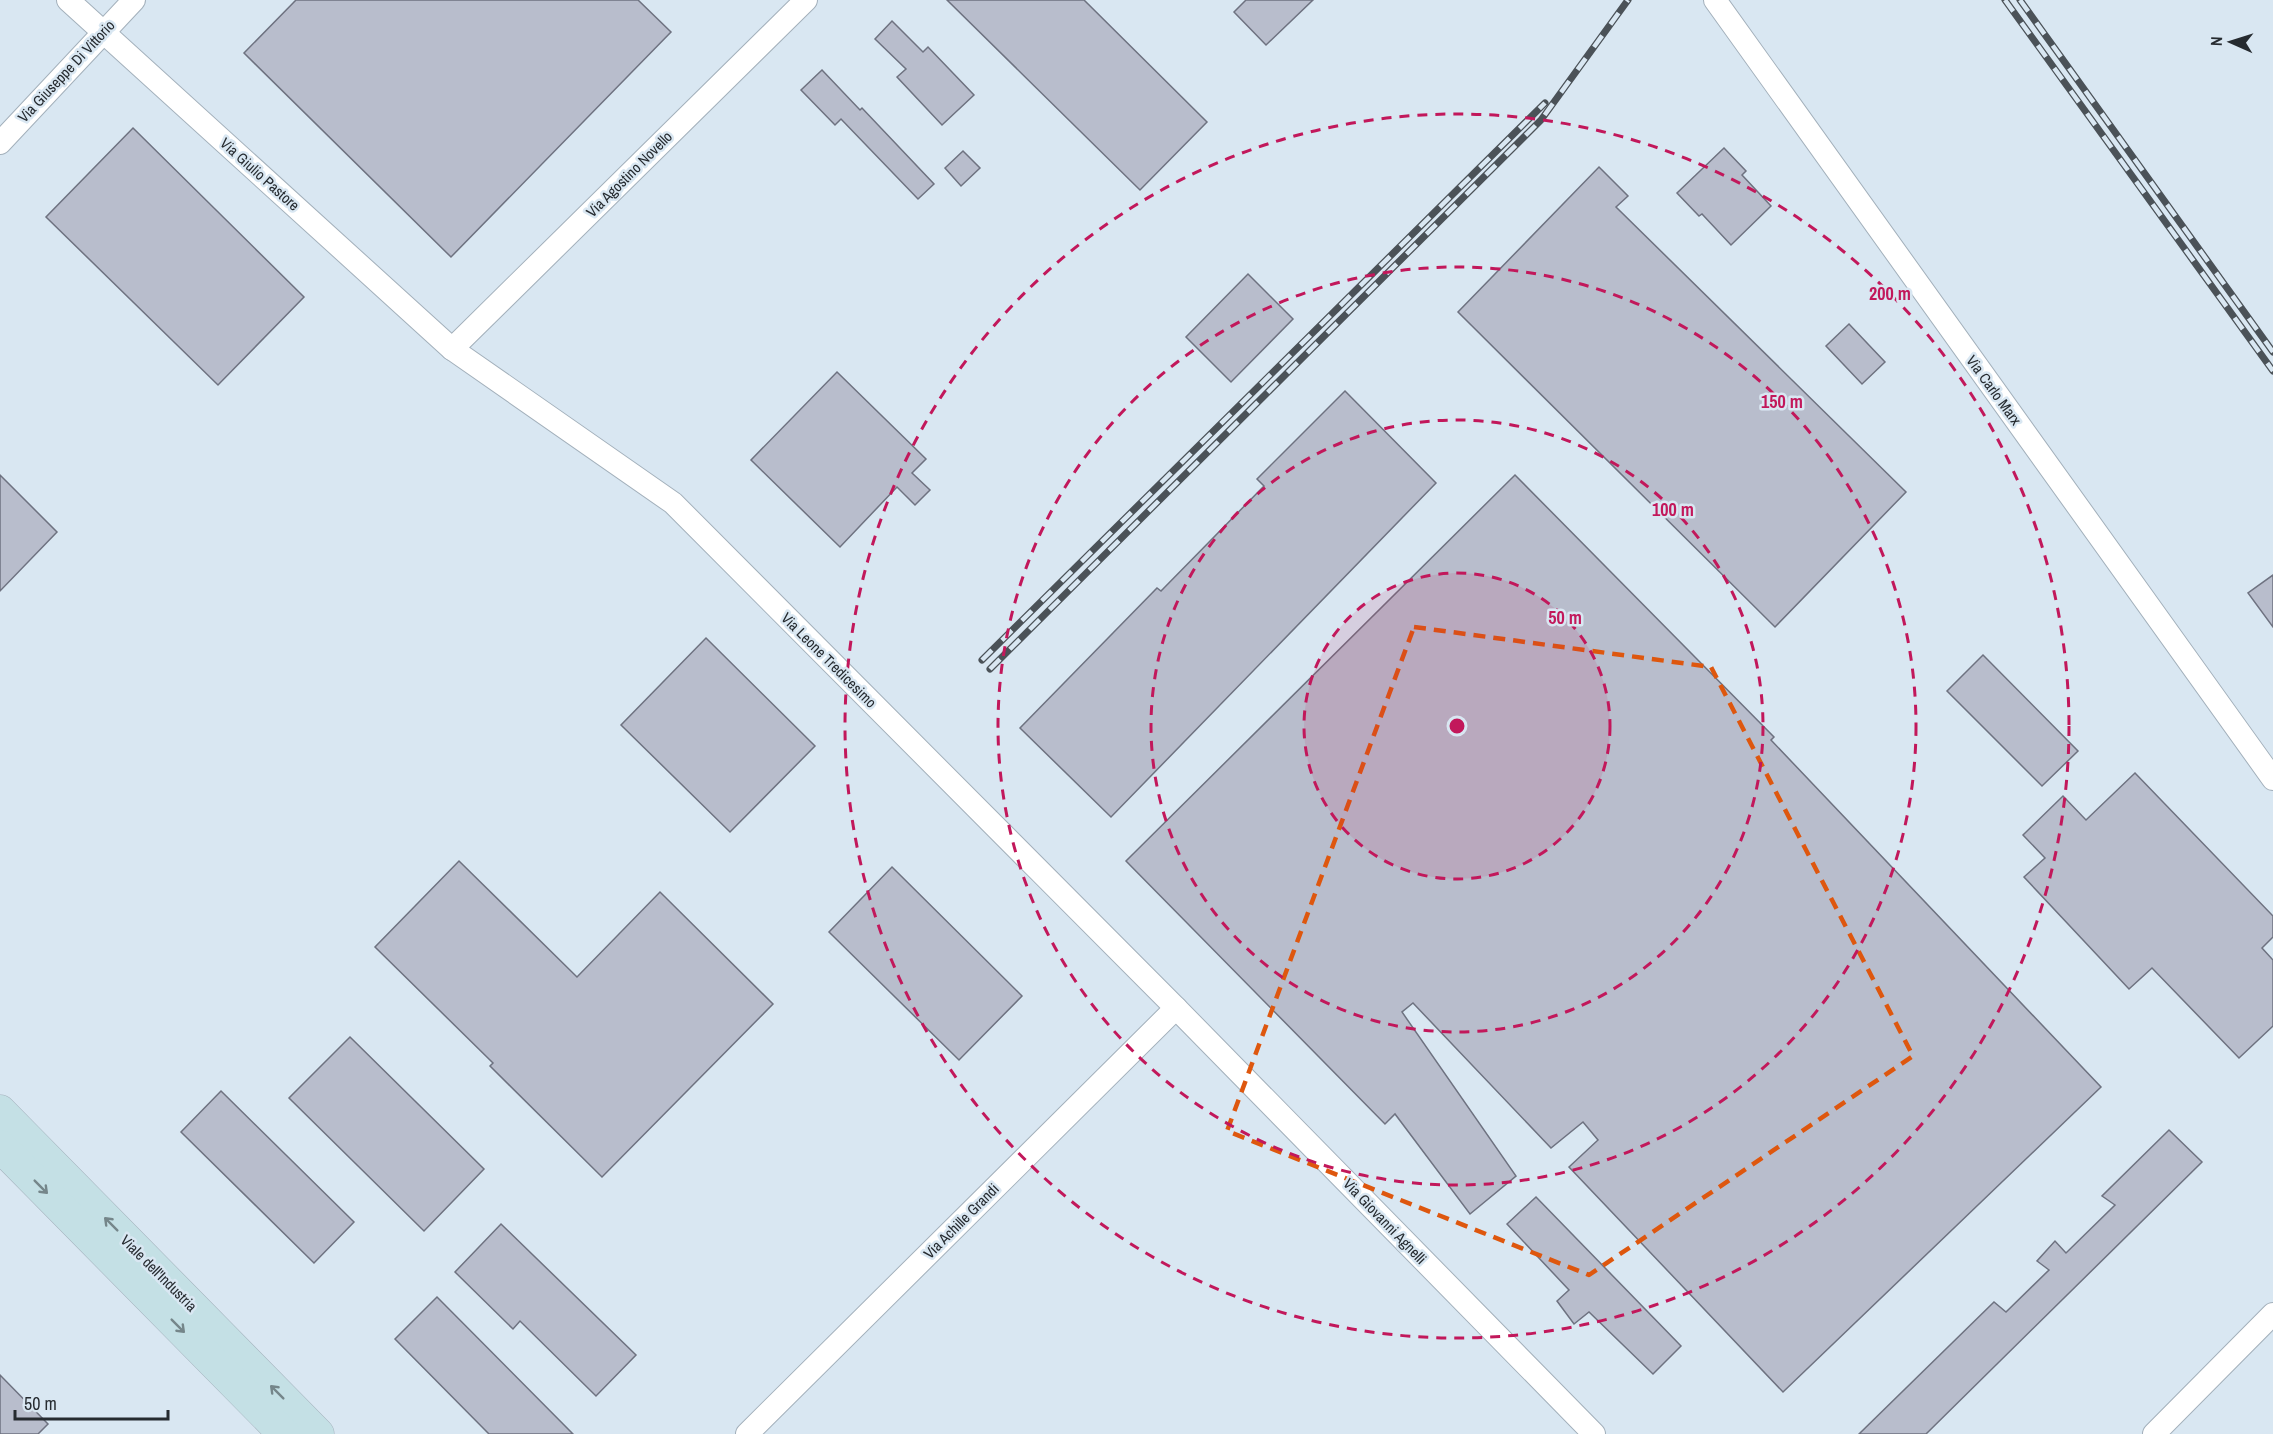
<svg xmlns="http://www.w3.org/2000/svg" width="2273" height="1434" viewBox="0 0 2273 1434" font-family="'Archivo Narrow',sans-serif">
  <rect width="100%" height="100%" fill="#d9e7f2"/>
  <!-- building -->
  <g fill="#b8bdcc" stroke="#6e7280" stroke-width="1.5">
    <path d="M296,0H638L671,32L451,257L244,53Z"/>
    <path d="M947,0H1084L1207,122L1140,190Z"/>
    <path d="M1246,0H1313L1266,45L1234,12Z"/>
    <path d="M892,21L923,52L928,47L974,95L942,125L897,77L906,69L875,39Z"/>
    <path d="M822,70L860,110L862,108L934,184L918,199L841,119L835,125L801,90Z"/>
    <path d="M133,128L304,297L218,385L46,217Z"/>
    <path d="M1724,148L1746,171L1742,175L1771,206L1731,245L1702,214L1699,216L1677,193Z"/>
    <path d="M963,151L980,168L961,186L945,168Z"/>
    <path d="M1599,167L1628,196L1616,207L1906,492L1775,627L1458,312Z"/>
    <path d="M1248,274L1293,319L1231,382L1186,337Z"/>
    <path d="M1849,324L1885,362L1862,384L1826,346Z"/>
    <path d="M837,372L926,459L912,473L930,490L915,505L897,487L840,547L751,460Z"/>
    <path d="M1345,391L1436,483L1111,817L1020,728L1157,588L1161,591L1264,486L1257,479Z"/>
    <path d="M0,475L57,532L0,591Z"/>
    <path d="M1515,475L1774,737L1771,740L2101,1087L1783,1392L1569,1167L1598,1140L1583,1122L1551,1148L1413,1003L1402,1012L1516,1176L1470,1214L1395,1114L1385,1124L1126,861Z"/>
    <path d="M2273,575V627L2248,593Z"/>
    <path d="M706,638L815,746L730,832L621,725Z"/>
    <path d="M1983,655L2078,751L2042,786L1947,691Z"/>
    <path d="M2135,773L2273,916V937L2262,948L2273,960V1026L2239,1058L2152,968L2129,989L2024,877L2045,858L2023,835L2063,796L2086,820Z"/>
    <path d="M459,861L577,977L660,892L773,1004L602,1177L490,1066L493,1063L375,947Z"/>
    <path d="M892,867L1022,996L959,1060L829,932Z"/>
    <path d="M350,1037L484,1169L424,1231L289,1098Z"/>
    <path d="M221,1091L354,1222L314,1263L181,1132Z"/>
    <path d="M2169,1130L2202,1162L1926,1434H1859L1994,1302L2006,1312L2049,1270L2037,1261L2055,1241L2066,1253L2115,1205L2102,1196Z"/>
    <path d="M1536,1197L1681,1346L1653,1374L1589,1312L1574,1324L1557,1301L1569,1290L1507,1224Z"/>
    <path d="M501,1224L636,1355L596,1396L520,1321L513,1329L455,1272Z"/>
    <path d="M437,1297L573,1434H489L395,1339Z"/>
    <path d="M0,1375L48,1424L38,1434H0Z"/>
  </g>
  <g fill="none" stroke-linecap="round" stroke-linejoin="round">
    <!-- minor casing -->
    <g stroke="#a3b0bb" stroke-width="24">
      <g id="minor">
        <path d="M68,0L452,349L673,503L1176,1008L1594,1434"/>
        <path d="M1715,0L2273,779"/>
        <path d="M0,143L134,0"/>
        <path d="M452,349L806,0"/>
        <path d="M747,1434L1176,1008"/>
        <path d="M2154,1434L2273,1314"/>
      </g>
    </g>
    <!-- secondary casing -->
    <g stroke="#a3b0bb" stroke-width="33">
      <g id="secondary">
        <path d="M0,1111L318,1434"/>
        <path d="M0,1146L284,1434"/>
      </g>
    </g>
    <!-- minor -->
    <use href="#minor" stroke="#fff" stroke-width="22"/>
    <!-- secondary -->
    <use href="#secondary" stroke="#c4e0e5" stroke-width="32"/>
    <!-- rail casing -->
    <g stroke="#4b5258" stroke-width="7">
      <g id="rail">
        <path d="M2005,0L2273,371"/>
        <path d="M2020,0L2273,352"/>
        <path d="M982,660L1545,103"/>
        <path d="M990,669L1541,120L1628,0"/>
      </g>
    </g>
    <!-- rail -->
    <use href="#rail" stroke="#d9e7f2" stroke-width="4.5" stroke-dasharray="14" stroke-linecap="butt"/>
  </g>
  <!-- one-way arrows -->
  <defs><path id="oneway-shaft" d="M-6 0H5M1.5-3L5.5 0L1.5 3" fill="none" stroke-width="1.6" stroke-linecap="round" stroke-linejoin="round" transform="scale(1.5)"/></defs>
  <g stroke="#75868a">
    <use href="#oneway-shaft" transform="translate(41 1187) rotate(45)"/>
    <use href="#oneway-shaft" transform="translate(111 1224) rotate(-135)"/>
    <use href="#oneway-shaft" transform="translate(178 1326) rotate(45)"/>
    <use href="#oneway-shaft" transform="translate(277 1392) rotate(-135)"/>
  </g>
  <!-- marked area -->
  <path fill="none" stroke="#de570e" stroke-width="4.5" stroke-dasharray="12 8" stroke-linejoin="round" d="M1414,627L1711,667L1913,1056L1589,1275L1227,1131Z"/>
  <!-- distance rings -->
  <circle cx="1457" cy="726" r="153" fill="#c2185b" fill-opacity=".12"/>
  <g fill="none" stroke="#c2185b" stroke-width="3" stroke-dasharray="10 8">
    <circle cx="1457" cy="726" r="153"/>
    <circle cx="1457" cy="726" r="306"/>
    <circle cx="1457" cy="726" r="459"/>
    <circle cx="1457" cy="726" r="612"/>
  </g>
  <g text-anchor="middle" dominant-baseline="central" stroke-width="5" stroke-linejoin="round" paint-order="stroke">
    <!-- street labels -->
    <g font-size="15" fill="#262b30" stroke="#d9e7f2">
      <text transform="translate(66 71) rotate(-47)">Via Giuseppe Di Vittorio</text>
      <text transform="translate(260 174) rotate(42)">Via Giulio Pastore</text>
      <text transform="translate(629 174) rotate(-45)">Via Agostino Novello</text>
      <text transform="translate(1994 390) rotate(54)">Via Carlo Marx</text>
      <text transform="translate(829 660) rotate(45)">Via Leone Tredicesimo</text>
      <text transform="translate(961 1221) rotate(-45)">Via Achille Grandi</text>
      <text transform="translate(1385 1221) rotate(46)">Via Giovanni Agnelli</text>
      <text transform="translate(159 1273) rotate(45)">Viale dell'Industria</text>
    </g>
  </g>
  <circle cx="1457" cy="726" r="9" fill="#c2185b" stroke="#d9e7f2" stroke-width="3"/>
  <g font-size="18" text-anchor="middle" font-weight="bold" fill="#c2185b" stroke="#d9e7f2" stroke-width="5" stroke-linejoin="round" paint-order="stroke">
    <text x="1890" y="300">200 m</text>
    <text x="1782" y="408">150 m</text>
    <text x="1673" y="516">100 m</text>
    <text x="1565" y="624">50 m</text>
  </g>
  <!-- north arrow -->
  <g transform="translate(2231 42) rotate(273)" stroke="#d9e7f2" stroke-width="4.5" paint-order="stroke">
  <path d="M0-4.5L10 22L0 15L-10 22Z" fill="#262b30"/>
  <text y="-9" font-size="16" font-weight="bold" text-anchor="middle" fill="#262b30">N</text>
  </g>
  <!-- scale -->
  <path d="M15 1410v9h153v-9" fill="none" stroke="#262b30" stroke-width="3"/>
  <text x="24" y="1410" font-size="18" fill="#262b30" stroke="#d9e7f2" stroke-width="4.5" paint-order="stroke">50 m</text>
</svg>
